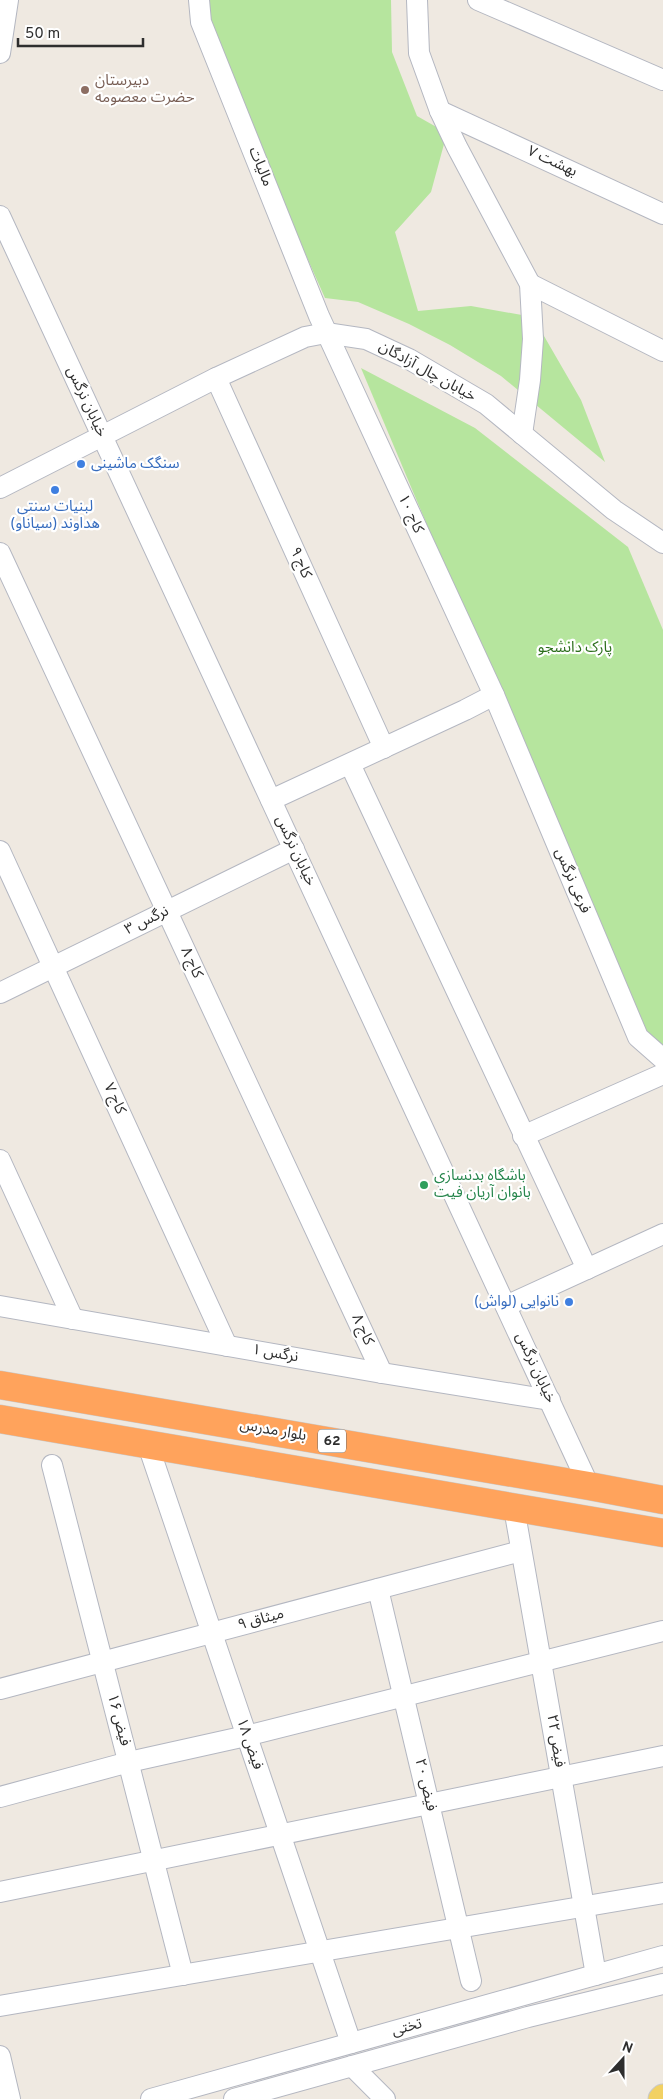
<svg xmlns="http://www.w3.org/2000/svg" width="663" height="2099" viewBox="0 0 663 2099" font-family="Overpass,'Noto Sans Arabic',sans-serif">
  <rect width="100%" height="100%" fill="#efe9e1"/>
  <!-- green -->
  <g fill="#b6e59e">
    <path d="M205,0H391L392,52L417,116L447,133L431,192L395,232L418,311L471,306L533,317L581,400L605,462L501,376L450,345L409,324L358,302L325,298L202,22Z"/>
    <path d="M361,368L475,428L628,547L663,630V1056L642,1036Z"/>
  </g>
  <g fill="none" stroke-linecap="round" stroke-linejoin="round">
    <!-- minor casing -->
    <g stroke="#b4b7c1" stroke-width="22">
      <g id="minor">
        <path d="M199,0L201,22L319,316L494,695L638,1037L663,1059"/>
        <path d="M417,0L419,53L440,111L457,147L530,284L533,339L530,380L522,434"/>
        <path d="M478,0L663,80"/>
        <path d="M0,53L8,0"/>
        <path d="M440,111L663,214"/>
        <path d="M0,216L589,1486"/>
        <path d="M530,284L663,351"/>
        <path d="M216,378L384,748"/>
        <path d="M0,488L216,378L305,337L326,333L366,339L409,359L486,404L614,510L663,543"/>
        <path d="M0,553L382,1373"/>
        <path d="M350,764L587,1269"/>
        <path d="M271,800L465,710L494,695"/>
        <path d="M0,851L227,1346"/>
        <path d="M0,993L294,849"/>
        <path d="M523,1136L663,1074"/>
        <path d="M0,1160L73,1319"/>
        <path d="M0,1306L382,1373L550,1400"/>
        <path d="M506,1306L663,1234"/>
        <path d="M148,1445L351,2043"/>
        <path d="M52,1465L183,1975"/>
        <path d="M514,1508L596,1975"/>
        <path d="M378,1589L471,1981"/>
        <path d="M0,1689L521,1551"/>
        <path d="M0,1797L129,1762L246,1736L663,1631"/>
        <path d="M0,1892L663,1756"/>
        <path d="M0,2006L663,1893"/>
        <path d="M0,2056L10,2099"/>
        <path d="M352,2066L385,2099"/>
        <path d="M151,2099L663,1956"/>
        <path d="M234,2099L528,2017L663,1984"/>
      </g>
    </g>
    <!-- major casing -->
    <g stroke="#c9c9c9" stroke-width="27">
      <path id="major" d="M661,2099L663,2097"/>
    </g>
    <!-- highway casing -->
    <g stroke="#c9c9c9" stroke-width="29">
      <g id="highway">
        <path d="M0,1385L589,1486L663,1500"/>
        <path d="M0,1419L663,1533"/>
      </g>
    </g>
    <!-- minor -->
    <use href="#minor" stroke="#fff" stroke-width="20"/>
    <!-- major -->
    <use href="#major" stroke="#f2d163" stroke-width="25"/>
    <!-- highway -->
    <use href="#highway" stroke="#ffa35c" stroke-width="28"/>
  </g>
  <!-- markers -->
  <circle fill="#8d6e63" stroke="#fff" stroke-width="2" cx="85" cy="90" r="5"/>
  <g fill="#3f7fe0" stroke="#fff" stroke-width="2">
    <circle cx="81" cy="464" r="5"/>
    <circle cx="55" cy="490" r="5"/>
    <circle cx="569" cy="1302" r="5"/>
  </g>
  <circle fill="#2e9e5b" stroke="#fff" stroke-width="2" cx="424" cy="1185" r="5"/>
  <g text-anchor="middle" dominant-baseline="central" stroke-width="4.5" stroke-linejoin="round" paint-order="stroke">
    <!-- shield labels -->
    <rect fill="#fff" stroke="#6d6d6d" stroke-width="1" x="318" y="1429.5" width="28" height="23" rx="4"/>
    <g font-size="14" font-weight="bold" fill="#2e2e2e">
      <text x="332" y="1441">62</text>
    </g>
    <!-- education labels -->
    <g font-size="15" fill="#785e54" stroke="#fff" text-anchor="start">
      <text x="95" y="81">دبیرستان<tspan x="95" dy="17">حضرت معصومه</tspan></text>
    </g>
    <!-- street labels -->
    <g font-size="15" fill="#2e2e2e" stroke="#fff">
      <text transform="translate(552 162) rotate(25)">بهشت ۷</text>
      <text transform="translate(260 167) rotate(68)">مالیات</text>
      <text transform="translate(427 372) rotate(29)">خیابان چال آزادگان</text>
      <text transform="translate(86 402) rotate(65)">خیابان نرگس</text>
      <text transform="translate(410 514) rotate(65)">کاج ۱۰</text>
      <text transform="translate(300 563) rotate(66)">کاج ۹</text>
      <text transform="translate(295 851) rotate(65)">خیابان نرگس</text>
      <text transform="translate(572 881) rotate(67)">فرعی نرگس</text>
      <text transform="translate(147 921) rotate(-26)">نرگس ۳</text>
      <text transform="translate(191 963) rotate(65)">کاج ۸</text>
      <text transform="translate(114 1099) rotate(65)">کاج ۷</text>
      <text transform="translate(362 1330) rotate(65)">کاج ۸</text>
      <text transform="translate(275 1354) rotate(10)">نرگس ۱</text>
      <text transform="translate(535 1368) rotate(65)">خیابان نرگس</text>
      <text transform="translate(273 1431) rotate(10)">بلوار مدرس</text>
      <text transform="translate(261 1620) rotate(-15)">میثاق ۹</text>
      <text transform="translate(118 1720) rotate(75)">فیض ۱۶</text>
      <text transform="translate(555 1741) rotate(81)">فیض ۲۲</text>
      <text transform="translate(249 1744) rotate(71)">فیض ۱۸</text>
      <text transform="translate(425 1785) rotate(77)">فیض ۲۰</text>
      <text transform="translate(407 2028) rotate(-16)">تختی</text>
    </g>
    <!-- shop labels -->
    <g font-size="15" fill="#366cbe" stroke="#fff" text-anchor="start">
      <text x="91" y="464">سنگک ماشینی</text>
      <text x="55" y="507" text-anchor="middle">لبنیات سنتی<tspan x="55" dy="17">هداوند (سیاناو)</tspan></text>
      <text x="559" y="1302" text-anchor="end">نانوایی (لواش)</text>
    </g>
    <!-- park labels -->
    <g font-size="15" fill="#2c6e1b" stroke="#fff">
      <text x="575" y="648">پارک دانشجو</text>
    </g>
    <!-- leisure labels -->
    <g font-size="15" fill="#27864d" stroke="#fff" text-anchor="start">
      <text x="434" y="1176">باشگاه بدنسازی<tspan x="434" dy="17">بانوان آریان فیت</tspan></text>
    </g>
  </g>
  <!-- north arrow -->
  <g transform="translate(623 2059) rotate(21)" stroke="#ffffff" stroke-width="4" paint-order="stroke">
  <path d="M0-4L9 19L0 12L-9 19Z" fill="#2e2e2e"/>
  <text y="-8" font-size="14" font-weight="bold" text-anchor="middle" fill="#2e2e2e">N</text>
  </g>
  <!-- scale -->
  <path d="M18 38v8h125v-8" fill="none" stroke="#2e2e2e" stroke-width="2.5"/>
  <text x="25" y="38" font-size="15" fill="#2e2e2e" stroke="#ffffff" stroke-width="4" paint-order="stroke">50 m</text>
</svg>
